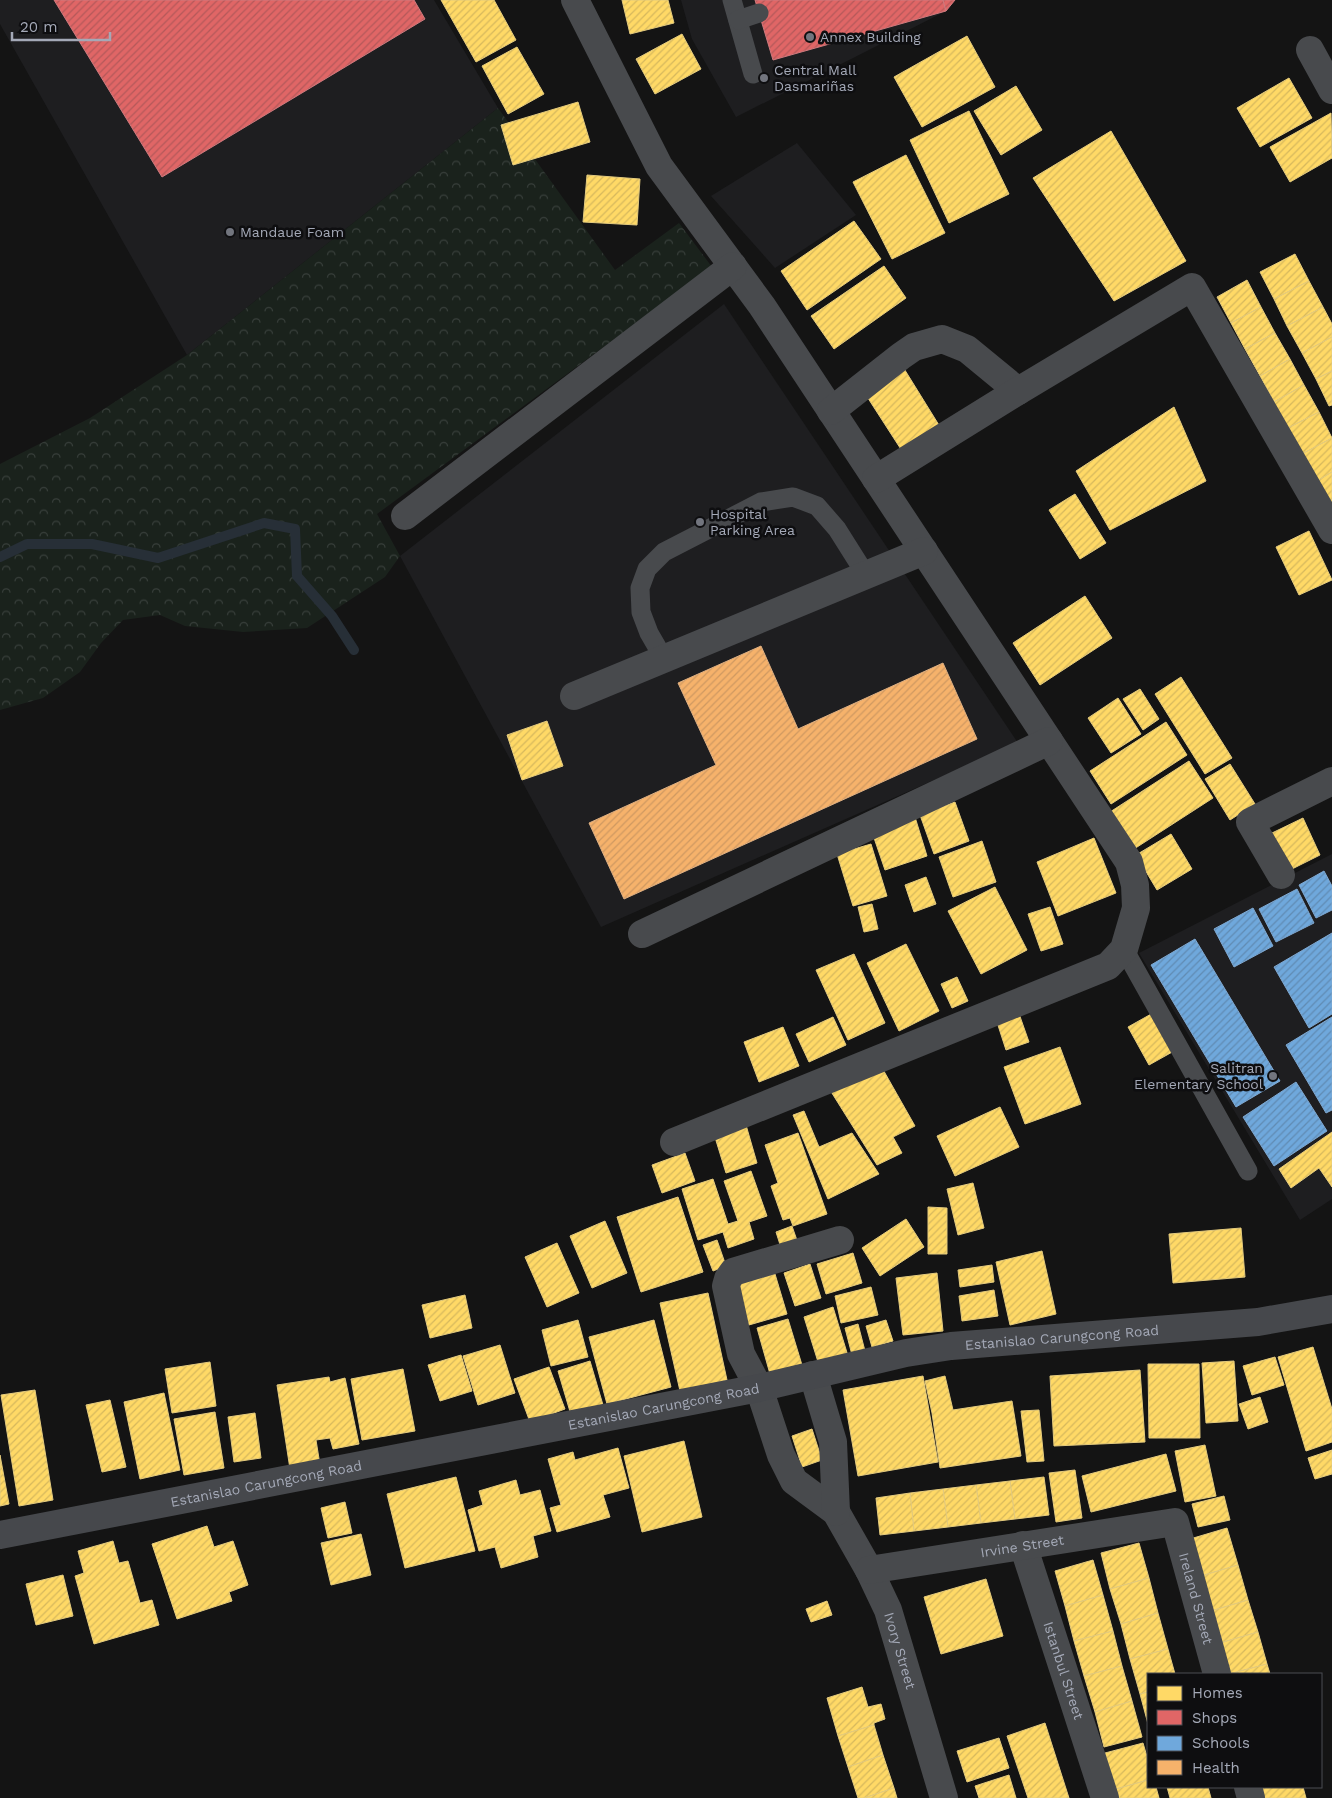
<svg xmlns="http://www.w3.org/2000/svg" width="1332" height="1798" viewBox="0 0 1332 1798" font-family="'Work Sans',sans-serif">
  <defs>
    <pattern id="forest-crowns" width="20" height="18" patternUnits="userSpaceOnUse" patternTransform="scale(1.25)"><rect width="20" height="18" fill="#1a221c"/><path d="M2 6a3 3 0 1 1 6 0M12 15a3 3 0 1 1 6 0" fill="none" stroke="#383f3b"/></pattern>
    <pattern id="homes-hatch" width="6" height="6" patternUnits="userSpaceOnUse" patternTransform="scale(1.25)"><rect width="6" height="6" fill="#ffd966"/><path d="M-1 1l2-2M0 6l6-6M5 7l2-2" fill="none" stroke="#d6b85d"/></pattern>
    <pattern id="shops-hatch" width="6" height="6" patternUnits="userSpaceOnUse" patternTransform="scale(1.25)"><rect width="6" height="6" fill="#e06666"/><path d="M-1 1l2-2M0 6l6-6M5 7l2-2" fill="none" stroke="#b4595a"/></pattern>
    <pattern id="schools-hatch" width="6" height="6" patternUnits="userSpaceOnUse" patternTransform="scale(1.25)"><rect width="6" height="6" fill="#6fa8dc"/><path d="M-1 1l2-2M0 6l6-6M5 7l2-2" fill="none" stroke="#608bb3"/></pattern>
    <pattern id="health-hatch" width="6" height="6" patternUnits="userSpaceOnUse" patternTransform="scale(1.25)"><rect width="6" height="6" fill="#f6b26b"/><path d="M-1 1l2-2M0 6l6-6M5 7l2-2" fill="none" stroke="#cf9961"/></pattern>
  </defs>
  <rect width="100%" height="100%" fill="#141414"/>
  <!-- built -->
  <g fill="#1e1e20">
    <path d="M0,0H434L498,108L187,355L0,24Z"/>
    <path d="M681,0H955L946,11L736,117L692,39Z"/>
    <path d="M797,143L856,215L775,268L711,196Z"/>
    <path d="M724,304L1018,743L601,927L400,556Z"/>
    <path d="M1332,854V1199L1300,1220L1139,953Z"/>
  </g>
  <!-- forest -->
  <path fill="url(#forest-crowns)" d="M498,108L615,270L679,223L712,267L377,514L400,556L385,577L307,628L243,632L185,626L160,615L123,620L101,643L80,672L43,698L0,710V464L90,418L187,355Z"/>
  <!-- homes -->
  <g fill="url(#homes-hatch)" stroke="#e4cb7e">
    <path d="M441,0H494L516,40L476,62Z"/>
    <path d="M622,0H668L674,23L630,34Z"/>
    <path d="M682,34L701,69L655,94L636,59Z"/>
    <path d="M967,36L995,87L922,127L894,77Z"/>
    <path d="M517,47L544,94L508,114L482,66Z"/>
    <path d="M1289,78L1312,118L1260,147L1237,108Z"/>
    <path d="M1016,86L1042,130L1001,155L974,111Z"/>
    <path d="M578,102L590,142L513,165L501,125Z"/>
    <path d="M969,111L1009,194L949,223L910,140Z"/>
    <path d="M1331,113L1332,158L1290,182L1270,147Z"/>
    <path d="M1111,131L1186,261L1114,301L1033,178Z"/>
    <path d="M906,155L945,233L892,259L853,182Z"/>
    <path d="M587,175L640,179L637,225L583,222Z"/>
    <path d="M854,221L881,259L807,310L781,271Z"/>
    <path d="M1295,254L1309,281L1274,299L1260,272Z"/>
    <path d="M884,266L906,298L834,349L811,316Z"/>
    <path d="M1247,280L1261,307L1231,323L1217,297Z"/>
    <path d="M1309,281L1323,307L1287,326L1274,299Z"/>
    <path d="M1261,307L1275,333L1245,349L1231,323Z"/>
    <path d="M1323,307L1332,324V337L1302,353L1287,326Z"/>
    <path d="M1275,333L1290,359L1260,376L1245,349Z"/>
    <path d="M1332,337V371L1316,379L1302,353Z"/>
    <path d="M1290,359L1304,385L1274,402L1260,376Z"/>
    <path d="M903,367L942,430L904,454L864,392Z"/>
    <path d="M1332,371V405L1329,406L1316,379Z"/>
    <path d="M1304,385L1319,412L1288,428L1274,402Z"/>
    <path d="M1174,407L1206,481L1110,530L1076,471Z"/>
    <path d="M1319,412L1332,438L1302,454L1288,428Z"/>
    <path d="M1332,438V472L1317,481L1302,454Z"/>
    <path d="M1332,472V506L1317,481Z"/>
    <path d="M1075,494L1106,543L1080,559L1049,510Z"/>
    <path d="M1309,531L1332,580L1299,595L1276,547Z"/>
    <path d="M1085,596L1112,638L1040,685L1013,643Z"/>
    <path d="M1181,677L1232,758L1205,774L1155,694Z"/>
    <path d="M1140,689L1159,719L1143,730L1123,699Z"/>
    <path d="M1118,698L1141,734L1111,753L1088,718Z"/>
    <path d="M547,721L563,766L522,780L507,735Z"/>
    <path d="M1166,722L1187,755L1111,804L1090,771Z"/>
    <path d="M1189,761L1213,798L1134,849L1110,812Z"/>
    <path d="M1230,764L1255,804L1230,820L1205,779Z"/>
    <path d="M955,802L969,841L934,854L920,815Z"/>
    <path d="M915,817L927,856L885,870L872,832Z"/>
    <path d="M1303,818L1320,855L1290,870L1272,833Z"/>
    <path d="M1171,834L1192,869L1157,890L1136,855Z"/>
    <path d="M1094,838L1116,893L1058,916L1037,862Z"/>
    <path d="M982,841L996,882L953,897L939,857Z"/>
    <path d="M871,844L887,896L853,906L837,854Z"/>
    <path d="M926,877L936,904L914,912L905,885Z"/>
    <path d="M995,887L1027,950L981,974L948,911Z"/>
    <path d="M872,904L878,929L864,932L858,907Z"/>
    <path d="M1050,907L1063,944L1041,951L1028,914Z"/>
    <path d="M906,944L939,1011L899,1031L867,963Z"/>
    <path d="M854,954L885,1023L848,1040L816,970Z"/>
    <path d="M957,977L968,1001L952,1008L941,984Z"/>
    <path d="M1017,1008L1029,1042L1006,1050L995,1016Z"/>
    <path d="M1153,1013L1174,1051L1149,1065L1128,1027Z"/>
    <path d="M833,1017L846,1045L809,1062L796,1034Z"/>
    <path d="M783,1027L799,1066L759,1082L744,1042Z"/>
    <path d="M1060,1047L1081,1104L1025,1124L1004,1067Z"/>
    <path d="M881,1066L915,1126L893,1137L902,1153L877,1165L830,1090Z"/>
    <path d="M1000,1107L1019,1147L955,1176L937,1136Z"/>
    <path d="M804,1111L819,1147L852,1133L879,1174L828,1199L793,1115Z"/>
    <path d="M746,1125L757,1163L726,1173L714,1134Z"/>
    <path d="M1332,1132V1187L1319,1168L1291,1188L1279,1169Z"/>
    <path d="M798,1133L827,1214L793,1226L790,1218L783,1220L771,1186L778,1183L765,1145Z"/>
    <path d="M685,1153L695,1181L662,1193L652,1165Z"/>
    <path d="M751,1171L767,1216L749,1222L754,1239L728,1248L723,1232L698,1240L682,1189L713,1179L728,1224L738,1221L724,1181Z"/>
    <path d="M973,1183L984,1228L958,1235L947,1189Z"/>
    <path d="M678,1197L703,1272L641,1292L617,1217Z"/>
    <path d="M928,1207L947,1208V1254H928Z"/>
    <path d="M906,1219L924,1247L880,1276L862,1248Z"/>
    <path d="M605,1221L627,1273L592,1288L570,1236Z"/>
    <path d="M792,1226L800,1249L783,1254L776,1232Z"/>
    <path d="M1241,1228L1245,1277L1173,1283L1169,1234Z"/>
    <path d="M717,1240L726,1266L713,1271L703,1245Z"/>
    <path d="M557,1243L579,1293L547,1307L525,1257Z"/>
    <path d="M1042,1251L1056,1314L1010,1325L996,1262Z"/>
    <path d="M853,1253L862,1283L826,1294L817,1264Z"/>
    <path d="M810,1264L821,1298L795,1306L784,1273Z"/>
    <path d="M992,1265L994,1282L960,1287L958,1270Z"/>
    <path d="M937,1273L943,1331L903,1335L896,1278Z"/>
    <path d="M775,1274L787,1314L742,1327L730,1286Z"/>
    <path d="M871,1287L878,1315L841,1323L835,1296Z"/>
    <path d="M994,1290L998,1316L962,1321L959,1296Z"/>
    <path d="M708,1293L727,1380L680,1391L660,1303Z"/>
    <path d="M465,1295L472,1328L430,1338L422,1305Z"/>
    <path d="M833,1307L848,1356L819,1365L804,1317Z"/>
    <path d="M788,1319L802,1365L770,1374L757,1328Z"/>
    <path d="M578,1320L588,1357L551,1366L542,1330Z"/>
    <path d="M654,1320L671,1387L607,1404L589,1337Z"/>
    <path d="M886,1320L893,1341L872,1347L866,1326Z"/>
    <path d="M858,1324L865,1351L852,1355L845,1328Z"/>
    <path d="M500,1345L515,1393L478,1405L463,1356Z"/>
    <path d="M1313,1347L1332,1409V1442L1306,1451L1278,1357Z"/>
    <path d="M461,1355L472,1391L440,1401L428,1365Z"/>
    <path d="M1275,1357L1284,1385L1252,1395L1243,1366Z"/>
    <path d="M590,1361L603,1405L571,1415L558,1371Z"/>
    <path d="M1234,1361L1238,1421L1206,1423L1202,1363Z"/>
    <path d="M210,1362L216,1406L172,1413L165,1369Z"/>
    <path d="M1148,1364H1199L1200,1438H1149Z"/>
    <path d="M549,1367L565,1409L530,1422L514,1379Z"/>
    <path d="M403,1369L415,1431L362,1440L351,1379Z"/>
    <path d="M1140,1370L1145,1442L1054,1446L1050,1376Z"/>
    <path d="M923,1376L938,1462L858,1476L843,1390Z"/>
    <path d="M945,1376L953,1410L1012,1401L1021,1456L940,1468L932,1413L925,1381Z"/>
    <path d="M329,1377L330,1382L345,1378L359,1444L333,1449L330,1438L316,1440L320,1465L290,1469L277,1385Z"/>
    <path d="M35,1390L53,1500L19,1506L1,1395Z"/>
    <path d="M164,1393L180,1470L140,1479L124,1402Z"/>
    <path d="M1260,1397L1268,1422L1248,1429L1239,1404Z"/>
    <path d="M110,1400L126,1467L102,1472L86,1405Z"/>
    <path d="M1039,1410L1044,1461L1027,1462L1021,1411Z"/>
    <path d="M215,1412L224,1468L184,1475L174,1419Z"/>
    <path d="M255,1413L261,1458L234,1462L228,1417Z"/>
    <path d="M812,1429L822,1460L802,1467L792,1436Z"/>
    <path d="M684,1441L702,1517L642,1532L624,1456Z"/>
    <path d="M1205,1445L1216,1496L1185,1502L1175,1451Z"/>
    <path d="M618,1448L629,1488L603,1495L610,1517L557,1532L550,1508L561,1505L548,1459L573,1452L575,1460Z"/>
    <path d="M1332,1450V1474L1315,1479L1308,1458Z"/>
    <path d="M1166,1454L1176,1491L1091,1512L1082,1476Z"/>
    <path d="M0,1455L9,1504L0,1506Z"/>
    <path d="M1075,1470L1082,1518L1056,1522L1049,1473Z"/>
    <path d="M456,1477L475,1551L405,1568L387,1494Z"/>
    <path d="M1044,1477L1049,1515L1015,1519L1010,1481Z"/>
    <path d="M516,1480L520,1495L540,1490L551,1531L533,1536L538,1557L501,1568L495,1547L479,1551L468,1510L483,1505L479,1491Z"/>
    <path d="M1010,1481L1015,1519L981,1523L976,1485Z"/>
    <path d="M976,1485L981,1523L948,1527L943,1489Z"/>
    <path d="M943,1489L948,1527L914,1531L910,1493Z"/>
    <path d="M910,1493L914,1531L880,1535L876,1498Z"/>
    <path d="M1224,1496L1230,1520L1198,1527L1192,1504Z"/>
    <path d="M345,1502L352,1533L328,1538L321,1508Z"/>
    <path d="M207,1526L214,1547L233,1541L248,1585L229,1592L232,1601L177,1619L152,1544Z"/>
    <path d="M1227,1528L1238,1565L1201,1576L1190,1539Z"/>
    <path d="M361,1534L371,1575L331,1585L321,1543Z"/>
    <path d="M113,1541L119,1563L128,1561L140,1603L152,1600L159,1625L94,1644L75,1576L84,1573L78,1551Z"/>
    <path d="M1139,1543L1149,1578L1110,1589L1101,1553Z"/>
    <path d="M1093,1560L1103,1595L1065,1606L1055,1571Z"/>
    <path d="M1238,1565L1248,1600L1211,1611L1201,1576Z"/>
    <path d="M63,1575L73,1616L36,1625L26,1584Z"/>
    <path d="M1149,1578L1158,1613L1121,1624L1110,1589Z"/>
    <path d="M986,1579L1003,1636L941,1654L924,1597Z"/>
    <path d="M1103,1595L1113,1631L1074,1641L1065,1606Z"/>
    <path d="M1248,1600L1258,1632L1220,1643L1211,1611Z"/>
    <path d="M827,1601L832,1615L811,1622L806,1609Z"/>
    <path d="M1158,1613L1168,1649L1130,1659L1121,1624Z"/>
    <path d="M1113,1631L1122,1666L1084,1676L1074,1641Z"/>
    <path d="M1258,1632L1267,1664L1229,1674L1220,1643Z"/>
    <path d="M1168,1649L1175,1674H1148V1692L1140,1694L1130,1659Z"/>
    <path d="M1267,1664L1270,1674H1229Z"/>
    <path d="M1122,1666L1132,1701L1095,1712L1084,1676Z"/>
    <path d="M862,1687L868,1707L881,1704L885,1719L874,1723V1725L838,1736L827,1698Z"/>
    <path d="M1148,1692V1724L1140,1694Z"/>
    <path d="M1132,1701L1142,1737L1104,1747L1095,1712Z"/>
    <path d="M1045,1723L1069,1798H1028L1007,1736Z"/>
    <path d="M874,1725L883,1755L848,1767L838,1736Z"/>
    <path d="M999,1738L1009,1768L967,1782L957,1751Z"/>
    <path d="M1143,1743L1148,1760V1780L1116,1789L1105,1753Z"/>
    <path d="M883,1755L894,1788L864,1798H858L848,1767Z"/>
    <path d="M1009,1775L1016,1798H979L975,1786Z"/>
    <path d="M1148,1780V1787H1156L1159,1798H1118L1116,1789Z"/>
    <path d="M1167,1787H1208L1211,1798H1170Z"/>
    <path d="M1260,1787H1303L1306,1798H1264Z"/>
    <path d="M894,1788L897,1798H864Z"/>
  </g>
  <!-- shops -->
  <g fill="url(#shops-hatch)" stroke="#ce7a7e">
    <path d="M54,0H414L425,19L162,177Z"/>
    <path d="M755,0H943L946,11L773,60Z"/>
    <path d="M943,0H955L946,11Z"/>
  </g>
  <!-- schools -->
  <g fill="url(#schools-hatch)" stroke="#7fa8d1">
    <path d="M1324,871L1332,886V910L1316,918L1299,885Z"/>
    <path d="M1297,889L1314,923L1276,942L1259,909Z"/>
    <path d="M1253,908L1273,946L1234,967L1214,929Z"/>
    <path d="M1332,933V1014L1309,1028L1274,967Z"/>
    <path d="M1195,939L1280,1081L1236,1107L1151,965Z"/>
    <path d="M1332,1017V1110L1326,1113L1286,1045Z"/>
    <path d="M1296,1082L1327,1131L1274,1166L1243,1117Z"/>
  </g>
  <!-- health -->
  <path fill="url(#health-hatch)" stroke="#ddaf82" d="M761,646L798,729L943,663L977,739L624,899L589,823L716,765L678,683Z"/>
  <g fill="none" stroke-linecap="round" stroke-linejoin="round">
    <!-- stream -->
    <path stroke="#272f37" stroke-width="10" d="M0,557L27,544H92L158,558L264,523L295,529L297,576L332,616L354,650"/>
    <!-- lane -->
    <g stroke="#484a4d" stroke-width="19">
      <path d="M732,0L753,74"/>
      <path d="M738,20L759,13"/>
      <path d="M664,659L649,633L641,612L640,588L647,569L664,552L761,502L793,497L817,506L837,529L866,575"/>
      <path d="M1124,949L1248,1171"/>
    </g>
    <!-- street -->
    <g stroke="#484a4d" stroke-width="28">
      <path d="M575,0L659,166L762,306L1129,862L1135,885L1136,908L1124,949L1108,966L674,1142"/>
      <path d="M1310,50L1332,90"/>
      <path d="M831,411L901,356L914,347L942,339L967,349L1018,391"/>
      <path d="M876,479L1018,391L1192,287L1332,530"/>
      <path d="M405,516L733,266"/>
      <path d="M574,696L924,551"/>
      <path d="M1281,875L1250,822L1332,781"/>
      <path d="M642,934L1049,741"/>
      <path id="s1" d="M840,1240L733,1272L728,1279L726,1286L741,1354L759,1388L781,1455L794,1481L836,1512L869,1570L888,1610L944,1798"/>
      <path d="M813,1375L833,1442L836,1512"/>
      <path id="s2" d="M1023,1545L1105,1798"/>
      <path id="s3" d="M869,1570L1175,1522L1217,1674"/>
      <path d="M1248,1787L1251,1798"/>
    </g>
    <!-- secondary -->
    <path stroke="#46484c" stroke-width="28" id="s4" d="M0,1535L759,1388L906,1353L951,1346L1258,1322L1332,1309"/>
  </g>
  <!-- markers -->
  <g fill="#72757e" stroke="#0e0e10" stroke-width="2">
    <circle cx="810" cy="37" r="5"/>
    <circle cx="764" cy="78" r="5"/>
    <circle cx="230" cy="232" r="5"/>
    <circle cx="700" cy="522" r="5"/>
    <circle cx="1273" cy="1076" r="5"/>
  </g>
  <g text-anchor="middle" dominant-baseline="central" stroke-width="5" stroke-linejoin="round" paint-order="stroke">
    <!-- poi labels -->
    <g font-size="14" fill="#a4a9b7" stroke="#0e0e10" text-anchor="start">
      <text x="820" y="37">Annex Building</text>
      <text x="774" y="70">Central Mall<tspan x="774" dy="16">Dasmariñas</tspan></text>
      <text x="240" y="232">Mandaue Foam</text>
      <text x="710" y="514">Hospital<tspan x="710" dy="16">Parking Area</tspan></text>
      <text x="1263" y="1068" text-anchor="end">Salitran<tspan x="1263" dy="16">Elementary School</tspan></text>
    </g>
    <!-- street labels -->
    <g font-size="14" fill="#a4a9b7" stroke="#0e0e10">
      <text stroke="none"><textPath href="#s4" startOffset="1081">Estanislao Carungcong Road</textPath></text>
      <text stroke="none"><textPath href="#s4" startOffset="676">Estanislao Carungcong Road</textPath></text>
      <text stroke="none"><textPath href="#s4" startOffset="271">Estanislao Carungcong Road</textPath></text>
      <text stroke="none"><textPath href="#s3" startOffset="155">Irvine Street</textPath></text>
      <text stroke="none"><textPath href="#s3" startOffset="389">Ireland Street</textPath></text>
      <text stroke="none"><textPath href="#s1" startOffset="541">Ivory Street</textPath></text>
      <text stroke="none"><textPath href="#s2" startOffset="132">Istanbul Street</textPath></text>
    </g>
  </g>
  <!-- legend -->
  <rect x="1147" y="1673" width="175" height="115" fill="#0e0e10" stroke="#4a4c53"/>
  <rect x="1157" y="1686" width="25" height="15" fill="#ffd966" stroke="#4a4c53"/>
  <text x="1192" y="1698" font-size="15" fill="#a4a9b7">Homes</text>
  <rect x="1157" y="1710" width="25" height="15" fill="#e06666" stroke="#4a4c53"/>
  <text x="1192" y="1723" font-size="15" fill="#a4a9b7">Shops</text>
  <rect x="1157" y="1736" width="25" height="15" fill="#6fa8dc" stroke="#4a4c53"/>
  <text x="1192" y="1748" font-size="15" fill="#a4a9b7">Schools</text>
  <rect x="1157" y="1760" width="25" height="15" fill="#f6b26b" stroke="#4a4c53"/>
  <text x="1192" y="1773" font-size="15" fill="#a4a9b7">Health</text>
  <!-- scale -->
  <path d="M12 32v8h98v-8" fill="none" stroke="#a4a9b7" stroke-width="2.5"/>
  <text x="20" y="32" font-size="15" fill="#a4a9b7" stroke="#0e0e10" stroke-width="4" paint-order="stroke">20 m</text>
</svg>
